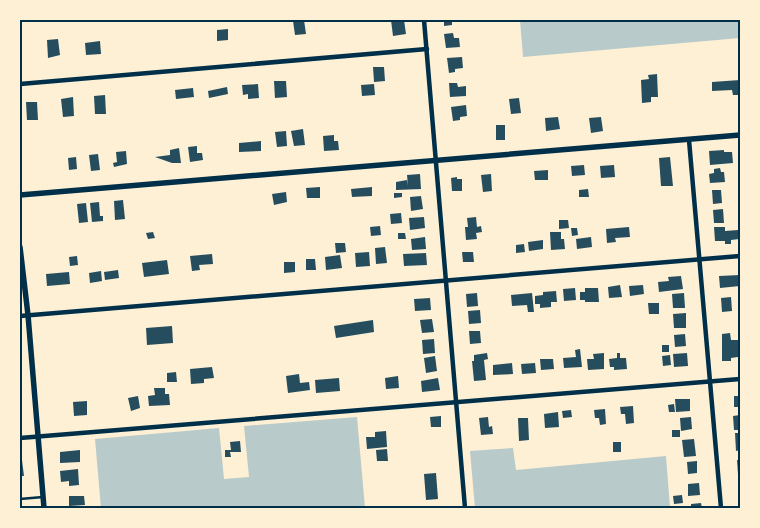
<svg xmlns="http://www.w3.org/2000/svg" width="760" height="528" viewBox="0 0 760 528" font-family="Inter,sans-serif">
  <rect width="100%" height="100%" fill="#fdf0d5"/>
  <!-- green -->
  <g fill="#b9caca">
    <path d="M520,20H740V38L523,57Z"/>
    <path d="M357,417L365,508H101L95,439L219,428L224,479L249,477L244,426Z"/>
    <path d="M513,448L516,470L666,456L670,508H475L470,451Z"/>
  </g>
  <!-- building -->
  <g fill="#264d5e">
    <path d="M304,20L306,34L295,35L293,21Z"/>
    <path d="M391,20H404L406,34L393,36Z"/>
    <path d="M444,20H452V25L444,26Z"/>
    <path d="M228,29V40L217,41V30Z"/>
    <path d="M453,33L454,38H459L460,47L446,48L444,34Z"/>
    <path d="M58,39L60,55L48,58L47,40Z"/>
    <path d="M100,41L101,54L86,55L85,43Z"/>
    <path d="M462,57L463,68L455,69V72L449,73L447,58Z"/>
    <path d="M373,67H384L385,81L374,82Z"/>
    <path d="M657,74L658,97H651V102L642,103L641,80L649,79L648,75Z"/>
    <path d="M740,80V95H733L732,90L712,91V82Z"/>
    <path d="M274,81H286L287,97L275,98Z"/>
    <path d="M449,83H457L458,87L466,86V96L450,97Z"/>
    <path d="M258,84L259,98L248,99V94L243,95L242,85Z"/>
    <path d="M374,84L375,95L362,96L361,85Z"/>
    <path d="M227,87L228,94L209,98L208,91Z"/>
    <path d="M193,88L194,97L176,99L175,90Z"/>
    <path d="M105,95L106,114H95L94,96Z"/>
    <path d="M73,97L74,116L63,117L61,99Z"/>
    <path d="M519,98L521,113L511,114L509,99Z"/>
    <path d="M26,102H37L38,120H27Z"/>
    <path d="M466,105L467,116L460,117V120L453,121L451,107Z"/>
    <path d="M558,117L560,129L546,131L545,118Z"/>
    <path d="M601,117L603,131L591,133L589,118Z"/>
    <rect x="496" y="125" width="9" height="15"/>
    <path d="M303,129L305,145L294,146L291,131Z"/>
    <path d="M286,131L287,146L277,147L275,132Z"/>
    <path d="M334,135V141H338L339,150L324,151L323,136Z"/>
    <path d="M261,141V151L239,152V143Z"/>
    <path d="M197,146V153H202L203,160L190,162L188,147Z"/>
    <path d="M179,148L181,163H172L155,157L170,155V150Z"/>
    <path d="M724,150V152H732L733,163L710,165L709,151Z"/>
    <path d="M126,151L127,164L114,167L113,163L117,162L116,152Z"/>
    <path d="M98,154L100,170L91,171L89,155Z"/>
    <path d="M76,157L77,169L69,170L68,158Z"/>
    <path d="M670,157L673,186H661L659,158Z"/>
    <path d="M584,165L585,175L572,176L571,166Z"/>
    <path d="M614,165L615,177L601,178L600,166Z"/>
    <path d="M720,168L721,172H724L725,182L710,183L709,174L714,173V169Z"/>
    <path d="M548,170V180H535L534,171Z"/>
    <path d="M420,174L421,189L396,190V182L407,180L408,186L407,175Z"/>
    <path d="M491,174L492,191L483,192L481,175Z"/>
    <path d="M457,177V179H462V191H452L451,178Z"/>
    <path d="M320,187V198H307L306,188Z"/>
    <path d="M372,187V196L352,197L351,189Z"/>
    <path d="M588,189L589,197H579V190Z"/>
    <path d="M712,190H721L722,203L713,204Z"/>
    <path d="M286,192L287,202L274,205L272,194Z"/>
    <path d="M394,193H402V197L394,198Z"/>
    <path d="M421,196L423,209L411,211L410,197Z"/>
    <path d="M123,200L125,219L115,220L114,201Z"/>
    <path d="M99,202L100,216H103V221L92,222L90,203Z"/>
    <path d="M86,203L88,222L79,223L77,204Z"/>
    <path d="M723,209L724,223H714L713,210Z"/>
    <path d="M401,213L402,223L391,224L390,214Z"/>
    <path d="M424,217L425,228L410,230L409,218Z"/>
    <path d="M476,217L477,227L481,226L482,232L476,233L477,239L466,240L465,227H468L467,218Z"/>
    <path d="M559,220H568L569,228L559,229Z"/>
    <path d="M380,226L381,235L371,236L370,227Z"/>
    <path d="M629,227L630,237L615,238L616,242L607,243L606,229Z"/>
    <path d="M714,227H725V231L738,230L739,239L731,240V244H725V241H715Z"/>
    <path d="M571,228H577L578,235L572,236Z"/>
    <path d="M153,232L155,238L148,239L146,233Z"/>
    <path d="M550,232H561V239H564L565,249L551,250Z"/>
    <path d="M398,233H405L406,239H398Z"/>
    <path d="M425,237L426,249L412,250L411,239Z"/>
    <path d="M591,237L592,247L577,249L576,239Z"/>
    <path d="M543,240V249L529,251L528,242Z"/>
    <path d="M335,243H345L346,252L336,253Z"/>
    <path d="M524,244L525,252L516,253V245Z"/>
    <path d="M385,247L387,263L376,264L375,248Z"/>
    <path d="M369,252L370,266L356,267L355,253Z"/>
    <path d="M462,252H473L474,262H463Z"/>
    <path d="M426,253L427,265L404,266L403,254Z"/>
    <path d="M212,254L213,264L199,265L200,270L192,271L190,256Z"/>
    <path d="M340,255L342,268L326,270L325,257Z"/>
    <path d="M77,256L78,265L70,266L69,257Z"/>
    <path d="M306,259H315L316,270H306Z"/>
    <path d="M167,260L169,274L144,277L142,263Z"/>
    <path d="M284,262H295V272L284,273Z"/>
    <path d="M118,270L119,278L105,280L104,272Z"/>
    <path d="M101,271L102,281L90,283L89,273Z"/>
    <path d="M69,272L70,284L47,286L46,274Z"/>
    <path d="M740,275V286L720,288L719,276Z"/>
    <path d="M681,276L683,289L659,292L658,282L669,281L668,277Z"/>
    <path d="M620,285L622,297L609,298L608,287Z"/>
    <path d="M643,285L644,294L630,296L629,286Z"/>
    <path d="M575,288L576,300L564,301L563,289Z"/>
    <path d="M585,288H598L599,302H585V300H580V292H585Z"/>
    <path d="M556,291L557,302H551V307L540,308V304H535V296L543,295V292Z"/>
    <path d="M477,293L478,306L467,307L466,294Z"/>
    <path d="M532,293L534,312H528L527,305L512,306L511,295Z"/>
    <path d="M684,293L685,308H673L672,294Z"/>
    <path d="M731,297L732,311L722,312L721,298Z"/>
    <path d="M430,298L431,310L415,311L414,299Z"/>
    <path d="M648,303H659V314H649Z"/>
    <path d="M480,310L481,323L469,324L468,311Z"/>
    <path d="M686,313V328H674L673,314Z"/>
    <path d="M432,319L434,332L422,333L420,320Z"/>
    <path d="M373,320L374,332L336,338L334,326Z"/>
    <path d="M172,326L173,343L147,345L146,328Z"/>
    <path d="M469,331H480L481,343L470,344Z"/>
    <path d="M730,333L731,340H740V346H738V357L731,358V361H722V334Z"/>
    <path d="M685,334L686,346L675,347L674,335Z"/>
    <path d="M434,339L435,353L423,354L422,340Z"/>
    <rect x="662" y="345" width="7" height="7"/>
    <path d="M580,349L582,367L564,368L563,358L576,357L575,350Z"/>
    <path d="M487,353L488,359L484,360L486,380L474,381L472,361H474V355Z"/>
    <path d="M604,353V369L588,370L587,359H594L593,354Z"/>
    <path d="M617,353H620V358H626L627,369L614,370V367H610L609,359L617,358Z"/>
    <path d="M687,353L688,366L674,367L673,354Z"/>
    <path d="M670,355L671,365L663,366L662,356Z"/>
    <path d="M435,356L437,371L426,373L424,358Z"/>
    <path d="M540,359H553L554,369L541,370Z"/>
    <path d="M512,363L513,374L493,375V365Z"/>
    <path d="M535,363L536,373L522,374L521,364Z"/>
    <path d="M212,367L214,378L204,379V383L191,384L190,369Z"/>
    <path d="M176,372L177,382H167V373Z"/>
    <path d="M299,374L300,383L309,382L310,390L288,393L286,376Z"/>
    <path d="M398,376L399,388L386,389L385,378Z"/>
    <path d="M339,378L340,391L316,393L315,380Z"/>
    <path d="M438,378L440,390L422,392L421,381Z"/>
    <path d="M154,388H165V394H169L170,405L149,406L148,396L155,395Z"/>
    <path d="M138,396L140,408L131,411L128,398Z"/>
    <rect x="734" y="396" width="6" height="11"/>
    <path d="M675,399H690V411L676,412Z"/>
    <path d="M87,401V415L74,416L73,402Z"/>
    <path d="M674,404L675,412H669L668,405Z"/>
    <path d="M633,406L634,423L626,424L625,414H621L620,407Z"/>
    <path d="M605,409L606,424L600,425L599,418H595L594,410Z"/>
    <path d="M571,410L572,417L563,418L562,411Z"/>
    <path d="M558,412L559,427L545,428L544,414Z"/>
    <path d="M740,415V430H734L733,416Z"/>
    <path d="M441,416V427H431L430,417Z"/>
    <path d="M488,417L489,427L492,426L493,434L481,435L479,418Z"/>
    <path d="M691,417L692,429L681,431L680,418Z"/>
    <path d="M518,418H528L529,440L519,441Z"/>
    <rect x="672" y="430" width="8" height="7"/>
    <path d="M386,431L387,447L367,449L366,437H375V432Z"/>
    <path d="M735,433H740V450L736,451Z"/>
    <path d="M694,439L696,456L684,457L682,440Z"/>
    <path d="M240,441L241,452H230L231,457H225V450H231L230,442Z"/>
    <rect x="613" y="442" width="8" height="10"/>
    <path d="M387,449L388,461H377L376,450Z"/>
    <path d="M80,450V462L60,463V452Z"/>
    <path d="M20,460H22L24,476H20Z"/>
    <path d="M737,460H740V474H738Z"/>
    <path d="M697,461V473L688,474L687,462Z"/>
    <path d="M78,469L79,485L69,486V481L61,482L60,471Z"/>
    <path d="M436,473L438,499L426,500L424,474Z"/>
    <path d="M699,483L700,495L688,496V484Z"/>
    <path d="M682,495L683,503L674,504L673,496Z"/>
    <path d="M69,496H84L85,505L69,506Z"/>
    <path d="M701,503L702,508H691V504Z"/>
  </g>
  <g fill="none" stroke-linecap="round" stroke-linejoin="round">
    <!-- service -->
    <path stroke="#003049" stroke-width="2.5" d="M20,499L43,497"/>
    <!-- minor -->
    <g stroke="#003049" stroke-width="4.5">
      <path d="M424,20L465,508"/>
      <path d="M20,84L427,49"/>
      <path d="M689,140L721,508"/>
      <path d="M20,316L740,256"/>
      <path d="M20,438L740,379"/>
    </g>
    <!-- tertiary -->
    <g stroke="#003049" stroke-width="5.5">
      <path d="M20,195L740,135"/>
      <path d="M20,247L28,315L44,508"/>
    </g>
  </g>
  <!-- border -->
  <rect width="760" height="528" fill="none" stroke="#fdf0d5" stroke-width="42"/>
  <rect x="21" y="21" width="718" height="486" fill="none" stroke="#003049" stroke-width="2"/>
</svg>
